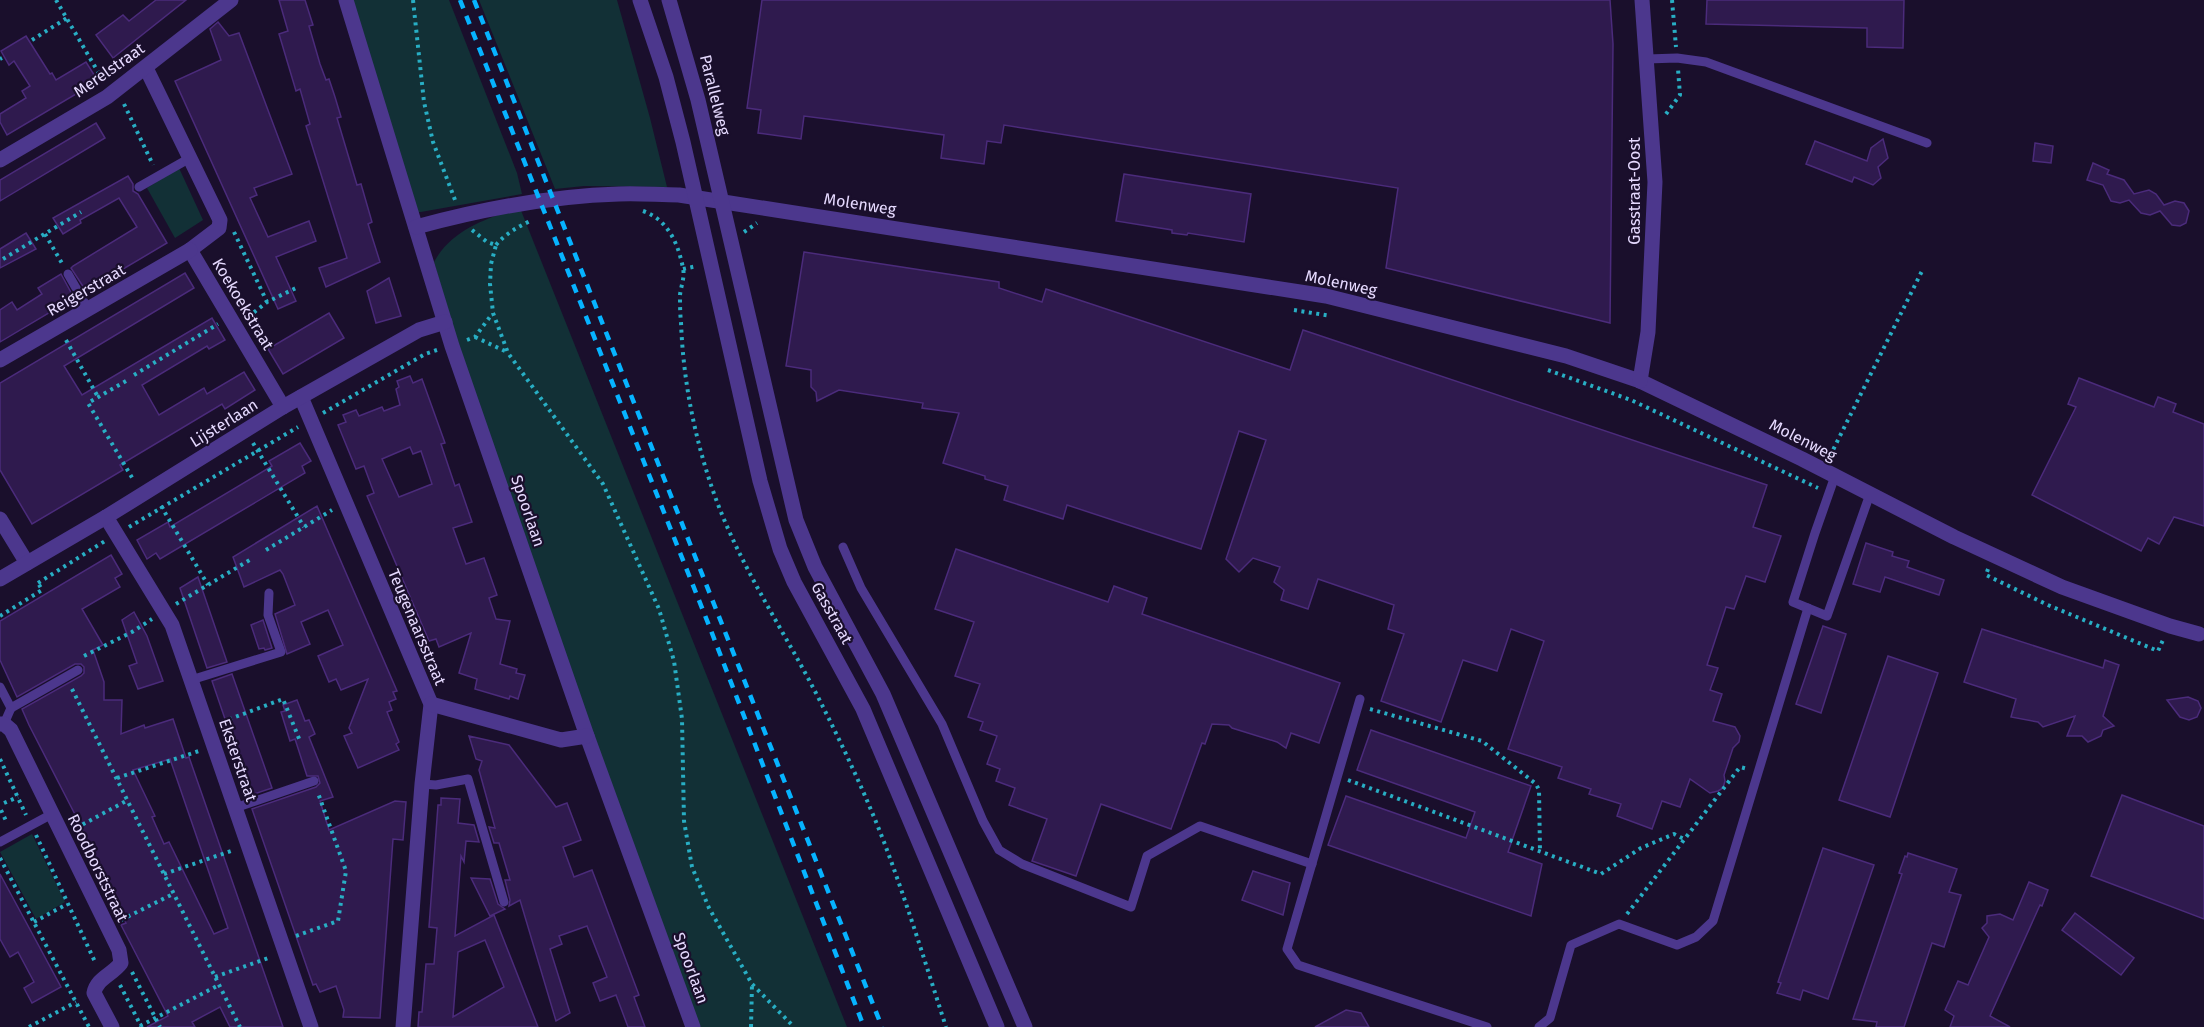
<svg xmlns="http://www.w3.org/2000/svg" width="2204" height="1027" viewBox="0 0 2204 1027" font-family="'Fira Sans',sans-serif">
  <rect width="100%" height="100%" fill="#1a0f2c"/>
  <!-- green -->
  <g fill="#123036">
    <path d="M352,0H449L517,173L522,194L415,213Z"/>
    <path d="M479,0H617L650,118L667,187L584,186L555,189Z"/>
    <path d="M179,168L203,220L175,238L147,188Z"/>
    <path d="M520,208L847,1027H695L479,421L434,262C451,230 487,218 520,208Z"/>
    <path d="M32,834L65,902L36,919L0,852Z"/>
  </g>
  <!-- building -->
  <g fill="#2f1a4e" stroke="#4b2b7b" stroke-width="1.5" fill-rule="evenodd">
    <path d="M156,0H186L113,58L96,35L123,15L129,21Z"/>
    <path d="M279,0H305L313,25L309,26L320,64L326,80L329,79L335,97L341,117L337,118L357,185L361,184L372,222L368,224L380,262L326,287L319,268L347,258L306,126L310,124L300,89L296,91L279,34L288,31Z"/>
    <path d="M762,0H1610L1613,44L1610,323L1386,268L1398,188L1004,125L1001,143L987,141L984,164L941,158L944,135L843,121L804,116L801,139L758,133L761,110L747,108Z"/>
    <path d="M1707,0H1904L1903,48L1867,47V28L1706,24Z"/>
    <path d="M218,22L229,36L239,33L292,174L254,188L257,195L250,198L268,237L309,221L316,241L276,257L296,301L278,309L175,81L221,60L210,29Z"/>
    <path d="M26,36L50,74L52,73L56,80L86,62L98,81L7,135L0,122V114L26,98L22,91L30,86L14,61L9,65L1,51Z"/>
    <path d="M96,123L105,138L0,201V180Z"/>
    <path d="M1883,139L1888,158L1878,167L1881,178L1873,185L1854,177L1852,182L1806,164L1815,141L1867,161L1871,148Z"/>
    <path d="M2035,143L2053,146L2051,163L2033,161Z"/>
    <path d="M2093,163L2109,170L2107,174L2124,180L2134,194L2149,190L2156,194L2164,205L2175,201L2184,203L2189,211L2186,223L2180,226L2172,225L2160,211L2150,215L2141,213L2129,200L2120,203L2111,201L2103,185L2087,180Z"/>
    <path d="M1124,174L1251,194L1244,242L1188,233L1187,235L1172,233V230L1116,221Z"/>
    <path d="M128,176L133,184V191L138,194L167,243L86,291L71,268L73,266L137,227L119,198L80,220L81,223L63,234L53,218Z"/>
    <path d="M26,233L36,249L0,268V249Z"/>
    <path d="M804,252L999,282V288L1042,302L1046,289L1290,370L1303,330L1767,485L1753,527L1781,536L1765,582L1746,576L1734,609L1726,607L1707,665L1718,668L1710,690L1722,694L1713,721L1735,727L1740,736L1739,742L1733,748L1724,775L1725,781L1723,788L1718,791L1710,793L1690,779L1680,807L1662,801L1652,829L1617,816L1621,804L1589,794L1591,789L1558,778L1562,767L1508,749L1544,641L1511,629L1497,671L1463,660L1441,722L1381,701L1404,634L1388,629L1394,605L1318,579L1308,609L1281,600L1284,590L1274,582L1280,567L1253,558L1239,572L1226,559L1266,440L1239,431L1201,549L1067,505L1063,519L1004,500L1008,486L985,479V476L943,463L959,413L922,408L923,403L839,390L817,401L816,392L811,387V370L786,366Z"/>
    <path d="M185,273L194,288L64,366L82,395L212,318L225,340L209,349L207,346L142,385L159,415L204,388L207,394L244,372L255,390L225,409L222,404L120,465L123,470L32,524L0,470V383Z"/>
    <path d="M61,274L74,298L0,342V310L12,302L17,310L42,294L38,288Z"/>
    <path d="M389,278L401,316L376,323L367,291Z"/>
    <path d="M329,313L344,338L283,374L268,349Z"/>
    <path d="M410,376L413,383L422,379L445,443L441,444L455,486L459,484L472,522L453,528L466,564L484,558L497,595L489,598L496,619L510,621L500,664L517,669L516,673L525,675L518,699L510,696L509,699L475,689L477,679L459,673L471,633L439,647L436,639L429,641L367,496L374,493L364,466L356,469L338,425L346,422L343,415L356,410L359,416L382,407L384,411L400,405L396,389L399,387L397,381ZM410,447L413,454L421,451L432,484L399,497L382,459Z"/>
    <path d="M2079,378L2154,407L2158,397L2176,404L2173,412L2204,424V526L2174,517L2159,544L2148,538L2141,551L2032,495L2076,407L2068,404Z"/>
    <path d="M300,443L311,461L302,466L305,473L160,559L156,553L147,559L137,540L168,522L170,527L272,466L269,461Z"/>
    <path d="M317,506L397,691L393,692L396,699L389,702L392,710L387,712L399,742L396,744L399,750L358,768L344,736L352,733L349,728L368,679L341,690L336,679L329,682L318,656L343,645L328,610L301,622L310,644L287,654L275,614L295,605L283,574L280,570L244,587L233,557Z"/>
    <path d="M1866,543L1893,552L1892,556L1909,561L1907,567L1944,580L1939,595L1885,577L1880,592L1853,584Z"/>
    <path d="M956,549L1108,602L1114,586L1147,598L1142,614L1340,683L1319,743L1291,733L1286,748L1277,742L1232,728L1229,725L1212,724L1205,744L1202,743L1171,829L1101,804L1076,876L1032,861L1047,819L1009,805L1015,788L996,781L1000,769L987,764L997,736L980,730L983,722L968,717L980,684L955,676L974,622L935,609Z"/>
    <path d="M111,555L122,574L115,578L120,587L82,609L103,645L93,650L104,682V700H122L121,734L144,725L145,728L173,719L186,758L189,757L283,1027H230L220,1007L192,1022L195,1027H147L168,1016L121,925L126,923L78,832L83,830L29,725L22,709L81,676L84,673V667L81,664H75L17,697L0,660V621ZM170,759L228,928L214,934L169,842L164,844L152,817L155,816L133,770Z"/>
    <path d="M198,577L227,662L207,668L180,588Z"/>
    <path d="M134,612L147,636L163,681L138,689L129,666L137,663L122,620Z"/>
    <path d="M263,620L272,648L265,650L264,648L259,649L251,625Z"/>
    <path d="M1823,626L1846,634L1821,713L1796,704Z"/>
    <path d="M1982,629L2103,668L2105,660L2119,665L2103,716L2114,726L2103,730L2101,736L2088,742L2082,736H2067L2075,716L2043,727L2038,722L2011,717L2016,699L1964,682Z"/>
    <path d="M1888,656L1938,673L1890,817L1839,800Z"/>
    <path d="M232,674L272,788L251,795L212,681Z"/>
    <path d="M2188,697L2198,701L2201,708L2197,717L2189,720L2180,717L2167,700Z"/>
    <path d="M297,700L305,721L309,720L315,734L309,737L333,797L320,801L329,830L395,801L406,802L403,840L393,839L380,1018L343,1017L344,1010L336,986L320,992L316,984L313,985L252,809L316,787L320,783L318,776H307L295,739L290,741L281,712L285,711L283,705Z"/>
    <path d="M1371,730L1531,786L1508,852L1542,864L1531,916L1328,845L1346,796L1466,838L1475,812L1357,770Z"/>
    <path d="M469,736L509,745L556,807L567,803L581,840L563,847L574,877L592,870L639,995L634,997L645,1027H628L616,995L600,1001L593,983L607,977L587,926L559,936L562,944L550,949L570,1013L556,1021L520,900L509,906L510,900L505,880H510L499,843H494L489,827L495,828L479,770L482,761L476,759Z"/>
    <path d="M2122,795L2204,826V919L2091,876Z"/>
    <path d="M441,798L460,799L458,823L474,825L479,842L466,841L464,862L461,856L455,936L494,915L538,1027H418L419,1012H422L426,964H434L437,928L429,927L438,805H441ZM485,940L504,987L453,1017L458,952Z"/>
    <path d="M1823,848L1874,865L1828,999L1803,990L1800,1000L1777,993L1781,983L1778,982Z"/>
    <path d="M1908,853L1957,869L1949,892L1961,895L1944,947L1932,943L1904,1027H1876L1877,1022L1853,1019L1902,874L1899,873L1905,856L1907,857Z"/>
    <path d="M1253,871L1290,883L1283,915L1242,900Z"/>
    <path d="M0,874L61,987L32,1003L24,988L34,982L18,952L10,957L0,939Z"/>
    <path d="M471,878L490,879L498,904L505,909L490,916Z"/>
    <path d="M2029,882L2048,890L2042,906L2040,905L1990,1016L2010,1027H1950L1954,1016L1945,1010L1958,981L1968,985L1989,937L1982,928L1987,923V916L2000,914L2013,920Z"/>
    <path d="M2075,913L2134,958L2121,975L2062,930Z"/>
    <path d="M1346,1010L1361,1013L1369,1027H1315Z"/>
  </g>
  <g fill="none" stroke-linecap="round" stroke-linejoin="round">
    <!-- path -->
    <g stroke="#28aec4" stroke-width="4" stroke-dasharray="3 4.5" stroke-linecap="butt">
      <path d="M56,0L101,77L104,78"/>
      <path d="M413,0L424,102L433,142L455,200"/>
      <path d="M1672,0L1676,47"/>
      <path d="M32,40L67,18"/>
      <path d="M0,59L2,58"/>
      <path d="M124,104L153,165"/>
      <path d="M1666,114L1680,95L1678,69"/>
      <path d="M643,211C668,220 678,243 683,268C685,277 681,286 680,295C680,304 680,313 681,322C683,377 693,430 710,482C737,565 788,635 826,713C847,755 867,798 884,842C907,903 926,965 946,1027"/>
      <path d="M472,230L487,242L496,245L491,264L490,284L493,313L508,353L603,484L659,609L674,661L682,719L684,821L692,867L709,908L752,984L794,1027"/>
      <path d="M234,232L267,302"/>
      <path d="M744,232L757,223"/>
      <path d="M45,234L63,265"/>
      <path d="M496,245C506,233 518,227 532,220"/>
      <path d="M3,259L81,212"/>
      <path d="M683,269L697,266"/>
      <path d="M1294,310L1331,316"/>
      <path d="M248,317L267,302L296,288"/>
      <path d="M475,337L507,352"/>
      <path d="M66,340L98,397"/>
      <path d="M467,340L475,337L492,314"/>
      <path d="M1548,370L1631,400L1818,488"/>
      <path d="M134,375L218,324"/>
      <path d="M126,381L88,403L134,481"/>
      <path d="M323,413L425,354L437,350"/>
      <path d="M253,443L304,527"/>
      <path d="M1830,456L1923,269"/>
      <path d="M161,506L208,585"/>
      <path d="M129,527L298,427"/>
      <path d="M266,550L332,510"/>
      <path d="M1988,569L1986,575L2048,605L2158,651L2163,640"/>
      <path d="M38,583L105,541"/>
      <path d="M176,604L253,558"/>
      <path d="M0,616L42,590L37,581"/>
      <path d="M84,656L132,632L152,619"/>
      <path d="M72,689L240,1027"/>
      <path d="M1370,709L1482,741L1536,784L1539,790L1540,852"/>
      <path d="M222,722L283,699L300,741"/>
      <path d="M0,759L26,815"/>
      <path d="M117,778L199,751"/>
      <path d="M1348,780L1601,874L1641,848L1674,834L1684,839"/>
      <path d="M4,803L18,797"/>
      <path d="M1,810L7,823"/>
      <path d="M76,828L128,800"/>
      <path d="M36,835L96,964"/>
      <path d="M0,858L89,1027"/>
      <path d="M164,874L234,850"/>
      <path d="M1627,914L1740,767L1748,769"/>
      <path d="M121,920L173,894"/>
      <path d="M34,922L67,904"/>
      <path d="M296,936L338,921L346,871L318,793"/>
      <path d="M132,972L160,1027"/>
      <path d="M215,977L271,957"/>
      <path d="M120,985L141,1026"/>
      <path d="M140,1026L219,985"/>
      <path d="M29,1027L76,1002"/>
      <path d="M751,1027L752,984"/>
    </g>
    <!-- service -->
    <g stroke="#4c378d" stroke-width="9">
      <path d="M1647,59L1677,58L1706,62L1927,143"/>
      <path d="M139,187L190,158"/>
      <path d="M68,274L88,309"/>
      <path d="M1835,476L1815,533L1793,602L1827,616L1870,494"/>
      <path d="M843,547L861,588L942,724L983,821L999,850L1022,864L1131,907L1147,856L1200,826L1312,864"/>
      <path d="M191,680L281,652L268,615L269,593"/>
      <path d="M0,687L11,708L4,724"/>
      <path d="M1360,699L1287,949L1298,965L1487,1027"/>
      <path d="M11,708L78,670"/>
      <path d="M422,784L436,785L468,779L504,902"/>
      <path d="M235,808L314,781"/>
      <path d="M0,842L52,814"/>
      <path d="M1539,1027L1550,1018L1571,945L1619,924L1677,945L1696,937L1713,921L1808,608"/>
    </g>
    <!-- minor -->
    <g stroke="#4c378d" stroke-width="15">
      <path d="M346,0L452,346L587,736L693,1027"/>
      <path d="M146,68L220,220L219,228L190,250L283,407"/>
      <path d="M0,160L107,97L231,0"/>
      <path d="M416,227C482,209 550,196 619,194C639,193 659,195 679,195L1326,296L1566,356L1640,381L1802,459L1954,537L2062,587L2170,626L2199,634"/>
      <path d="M0,360L190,250"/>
      <path d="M1640,381L1648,332L1655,182L1642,0"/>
      <path d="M301,397L431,704L422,784L403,1027"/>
      <path d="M106,517L172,625L311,1027"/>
      <path d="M0,519L27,563"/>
      <path d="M0,579L106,517L283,407L419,330L445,322"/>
      <path d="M431,704L561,740L587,736"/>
      <path d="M0,724H4L11,730L119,950L121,963C112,975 97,978 94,993L112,1027"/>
    </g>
    <!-- tertiary -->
    <g stroke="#4c378d" stroke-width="15">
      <path d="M640,0L666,77L683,142L760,481L780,549L794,582L863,709L997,1027"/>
      <path d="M669,0L698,100L796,520L815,567L883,694L1025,1027"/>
    </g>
    <!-- rail -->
    <g stroke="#06b3ff" stroke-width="4.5" stroke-dasharray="9 8" stroke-linecap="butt">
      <path d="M460,0L710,628L864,1027"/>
      <path d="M474,0L882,1027"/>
    </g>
  </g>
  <g text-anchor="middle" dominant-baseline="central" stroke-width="4.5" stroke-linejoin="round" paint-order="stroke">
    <!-- street labels -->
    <g font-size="16" fill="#e6daff" stroke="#1a0f2c">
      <text transform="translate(109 70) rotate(-35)">Merelstraat</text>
      <text transform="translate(715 95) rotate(76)">Parallelweg</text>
      <text transform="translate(1634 191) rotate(-90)">Gasstraat-Oost</text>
      <text transform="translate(860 204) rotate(9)">Molenweg</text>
      <text transform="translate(1341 283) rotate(12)">Molenweg</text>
      <text transform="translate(86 290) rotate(-30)">Reigerstraat</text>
      <text transform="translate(243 304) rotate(59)">Koekoekstraat</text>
      <text transform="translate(224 423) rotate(-32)">Lijsterlaan</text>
      <text transform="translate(1803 440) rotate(27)">Molenweg</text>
      <text transform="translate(528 511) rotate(71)">Spoorlaan</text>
      <text transform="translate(832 613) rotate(61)">Gasstraat</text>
      <text transform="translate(417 627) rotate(67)">Teugenaarsstraat</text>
      <text transform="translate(238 760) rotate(71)">Eksterstraat</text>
      <text transform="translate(98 868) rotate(64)">Roodborststraat</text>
      <text transform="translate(691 968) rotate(70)">Spoorlaan</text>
    </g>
  </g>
</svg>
